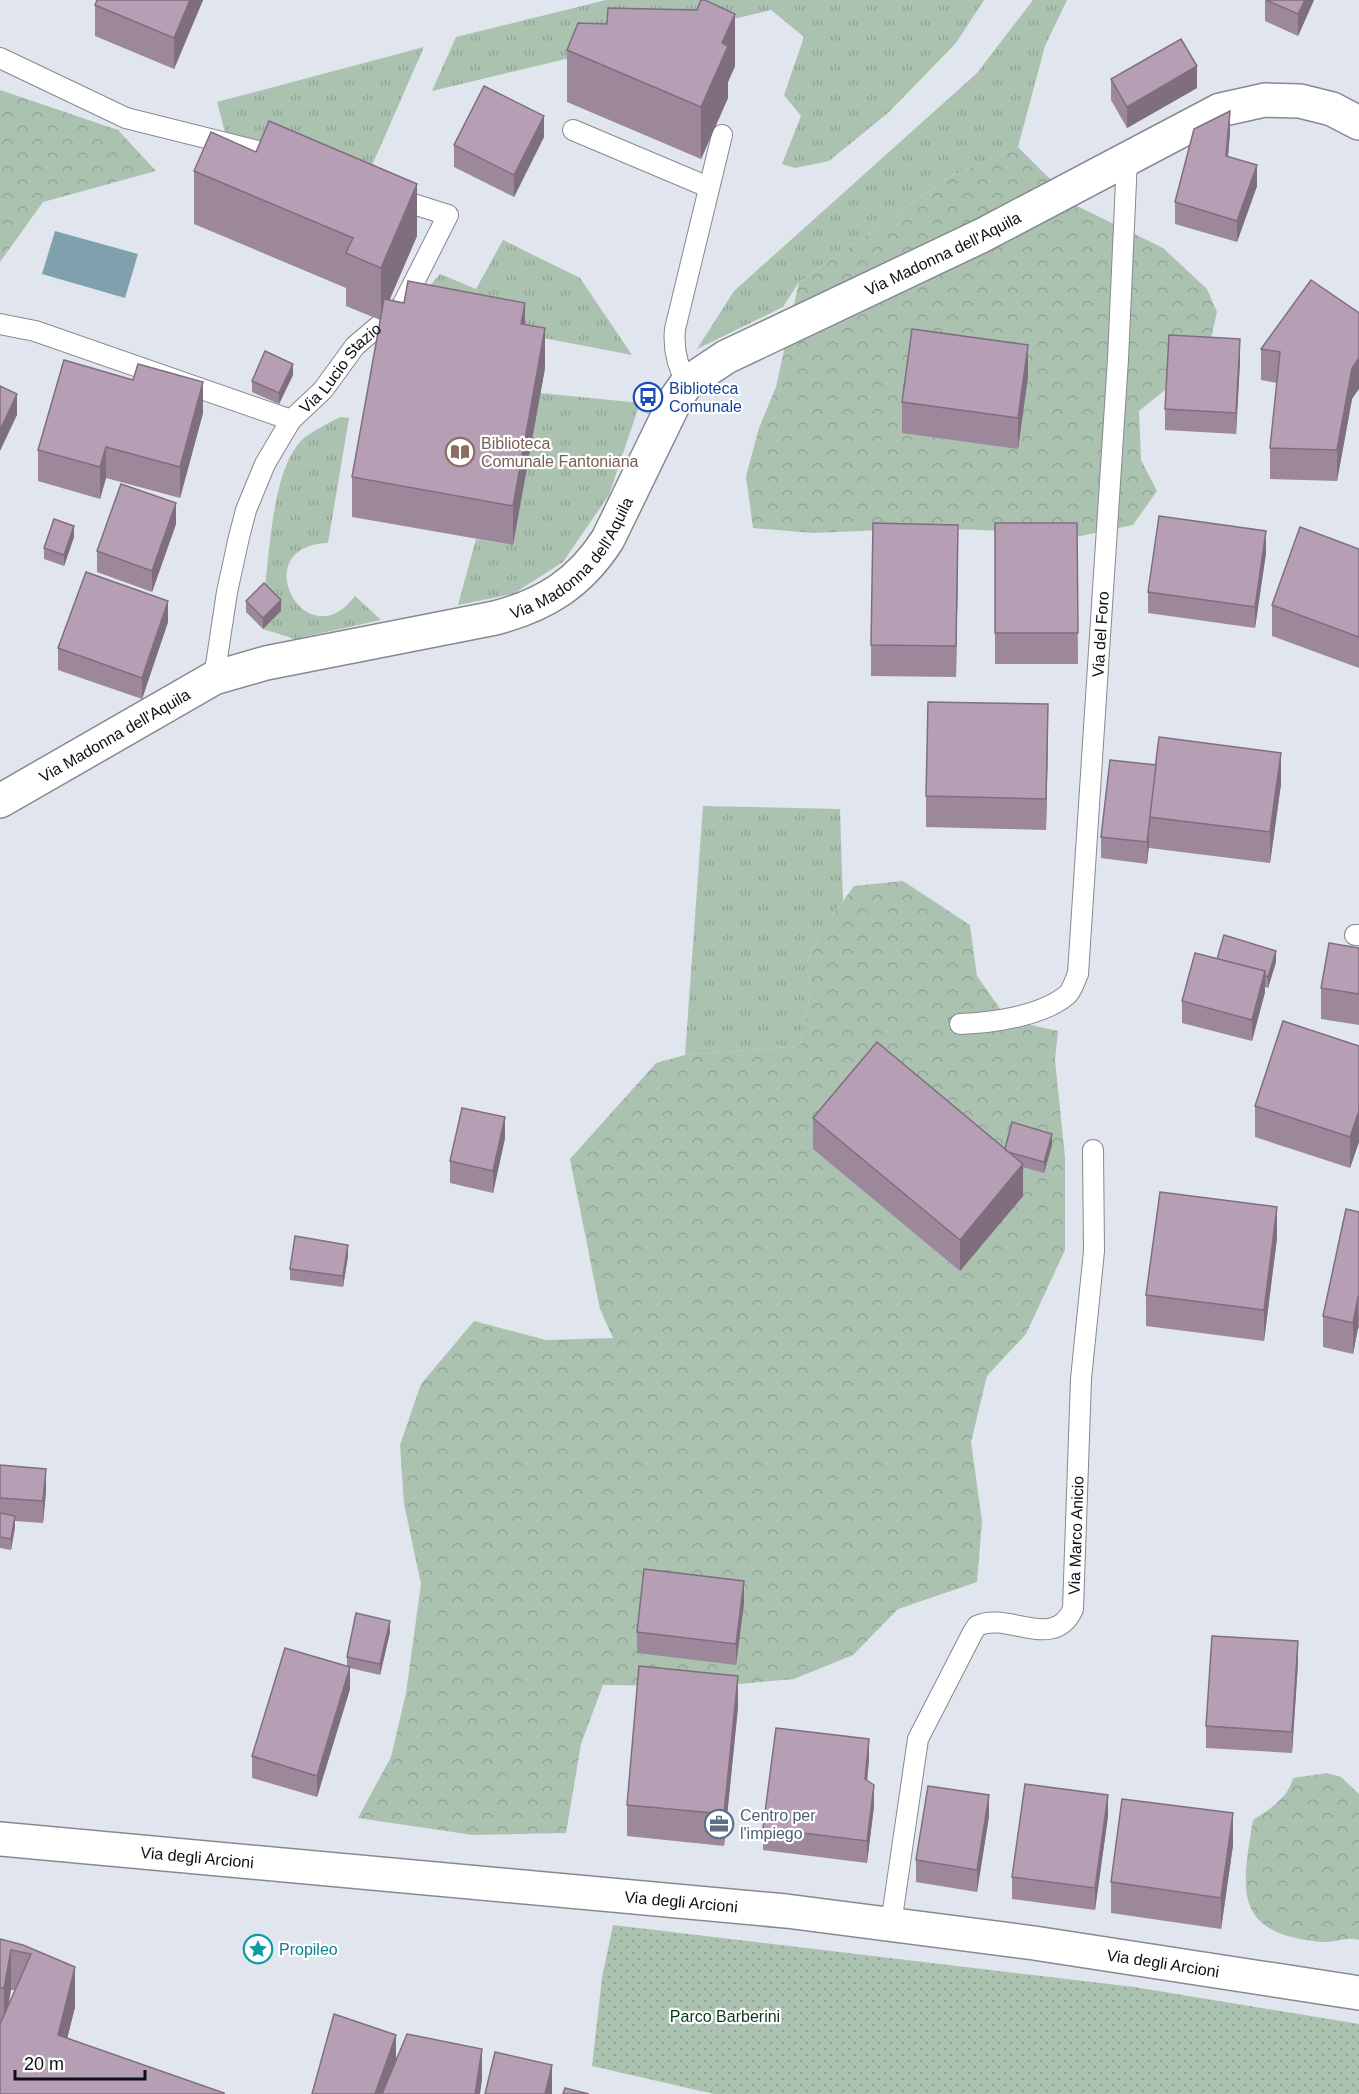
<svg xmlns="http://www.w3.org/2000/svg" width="1359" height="2094" viewBox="0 0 1359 2094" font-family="Arial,sans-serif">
  <defs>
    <pattern id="grass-tufts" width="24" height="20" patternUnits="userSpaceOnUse" patternTransform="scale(1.5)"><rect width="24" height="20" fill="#abc2b1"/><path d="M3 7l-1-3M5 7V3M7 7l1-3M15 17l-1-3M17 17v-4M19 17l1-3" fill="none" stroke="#92a697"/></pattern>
    <pattern id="forest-crowns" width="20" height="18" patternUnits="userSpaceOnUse" patternTransform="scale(1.5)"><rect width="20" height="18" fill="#abc2b1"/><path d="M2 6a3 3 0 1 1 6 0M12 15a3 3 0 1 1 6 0" fill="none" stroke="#92a697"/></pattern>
    <pattern id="park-dots" width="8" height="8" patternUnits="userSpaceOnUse" patternTransform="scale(1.5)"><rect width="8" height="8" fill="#abc2b1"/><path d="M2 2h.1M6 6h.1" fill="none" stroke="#92a697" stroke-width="1.8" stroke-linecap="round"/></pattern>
  </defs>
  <rect width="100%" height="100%" fill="#e1e5ed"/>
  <!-- grass -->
  <g fill="url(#grass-tufts)">
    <path d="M606,0H984L956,43L889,112L829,161L795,168L782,164L801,116L784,95L804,37L771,10L432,91L456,37Z"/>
    <path d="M1033,0H1067L1045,46L1018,147L951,176L799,282L783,307L697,349L734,291L977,73Z"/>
    <path d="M424,47L370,170L226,136L217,102Z"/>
    <path d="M503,240L580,278L632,355L407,312L440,274L476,289Z"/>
    <path d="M540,393L640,403L609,495L563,562L513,594L458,605L476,539L513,545Z"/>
    <path d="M340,417L349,418L328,543C244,546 306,662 355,596L381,620L295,639L263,629L281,611L264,594C270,552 272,466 304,438C314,430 329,423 340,417Z"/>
    <path d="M703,806L840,809L843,901L822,930L806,964L811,990L800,1046L685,1055Z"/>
  </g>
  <!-- forest -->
  <g fill="url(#forest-crowns)">
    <path d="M0,90L118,130L156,171L43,202L0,262Z"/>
    <path d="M1018,147L1077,206L1163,248L1207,289L1217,312L1207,356L1139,411L1141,460L1157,491L1133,525L1066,539L1007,531L926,528L814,533L753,528L746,476L759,428L776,387L799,282L951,176Z"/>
    <path d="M903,881L970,925L977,976L1008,1020L1058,1031L1055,1060L1065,1157V1250L1026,1334L987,1376L971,1442L982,1521L977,1582L898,1609L853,1655L794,1679L716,1686L603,1685L581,1744L566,1833L473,1835L358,1818L391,1757L406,1693L421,1584L404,1504L400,1445L421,1384L474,1321L546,1340L613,1338L600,1309L570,1159L656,1063L685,1055L800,1046L811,990L806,964L822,930L854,886Z"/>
    <path d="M1327,1773L1341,1777L1359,1794V1940C1348,1936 1334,1943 1322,1942C1233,1934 1241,1892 1253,1820C1270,1809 1288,1798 1293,1778Z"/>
  </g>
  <!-- park -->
  <path fill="url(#park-dots)" d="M613,1925L1134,1987L1359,2024V2094H714L592,2066L602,1978Z"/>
  <!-- water -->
  <path fill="#7fa1ae" d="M55,231L138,254L125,298L42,274Z"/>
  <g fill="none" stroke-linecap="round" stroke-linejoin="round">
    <!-- lane casing -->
    <g stroke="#868991" stroke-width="22">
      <g id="lane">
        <path d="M0,58L126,118L282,157"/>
        <path d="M573,130L708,187"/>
        <path d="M0,324L35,331L291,420"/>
        <path d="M687,383C677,366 673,349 675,329L722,135"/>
        <path id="s1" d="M214,678L227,592L239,537L246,510L265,464L291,420L323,390L355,346L402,306L448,215L391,197"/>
        <path d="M1355,935H1359"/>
        <path id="s2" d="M960,1024C992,1023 1042,1016 1067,995C1072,991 1075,980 1078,974L1118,359L1127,159"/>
        <path id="s3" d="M891,1924L918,1739L973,1632L977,1626C1008,1611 1054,1652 1073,1609L1081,1379L1094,1251L1093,1150"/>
      </g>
    </g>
    <!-- street casing -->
    <g stroke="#868991" stroke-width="36">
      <g id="street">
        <path id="s4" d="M0,801L214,678L266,663L495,618C545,605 580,583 608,539L677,397L687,383L726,357L981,236L1220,110L1265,100L1300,101L1332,109L1359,123"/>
      </g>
    </g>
    <!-- secondary casing -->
    <g stroke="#868991" stroke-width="36">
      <g id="secondary">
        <path id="s5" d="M0,1839L786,1911L1034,1943L1359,1993"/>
      </g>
    </g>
    <!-- lane -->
    <use href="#lane" stroke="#fff" stroke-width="20"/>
    <!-- street -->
    <use href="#street" stroke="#fff" stroke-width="33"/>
    <!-- secondary -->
    <use href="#secondary" stroke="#fff" stroke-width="33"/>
  </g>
  <!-- wall -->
  <g fill="#9d889b" fill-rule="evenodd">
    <path d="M203,0L174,69L95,36V5Z"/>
    <path d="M1265,0H1314L1298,36L1265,21Z"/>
    <path d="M607,24L735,66L728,82V98L701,159L567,102V50Z"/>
    <path d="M1111,79L1197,88L1127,128L1111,100Z"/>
    <path d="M1230,132L1228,157L1257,186L1237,242L1175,224V202Z"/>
    <path d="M544,137L514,197L454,167V145Z"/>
    <path d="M194,171L417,236L389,300L525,324L545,368L513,545L352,517V477L380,320L346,306V288L194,224Z"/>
    <path d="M1359,313L1352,399L1337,481L1270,479V448L1277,383L1261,380V349Z"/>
    <path d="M1240,361L1236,434L1165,430V409Z"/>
    <path d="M293,375L279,404L252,392V381Z"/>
    <path d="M1028,376L1018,449L902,433V402Z"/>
    <path d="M203,413L180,498L106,478L100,499L38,481V450Z"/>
    <path d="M995,523H1077L1078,664H995Z"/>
    <path d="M176,524L152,592L97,572V551Z"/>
    <path d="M74,537L64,566L44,559V548Z"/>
    <path d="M1359,549V668L1272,636V605Z"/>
    <path d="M1266,553L1255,628L1148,613V592Z"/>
    <path d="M958,556L956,677L871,676V645Z"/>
    <path d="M246,601L281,611L263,629L246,612Z"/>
    <path d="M168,622L142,699L58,670V648Z"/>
    <path d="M1048,735L1046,830L926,827V796Z"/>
    <path d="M1110,760L1281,784L1270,863L1149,848V845L1147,864L1101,858V837Z"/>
    <path d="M1359,948V1025L1321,1019V988Z"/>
    <path d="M1217,959L1276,962L1268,988L1265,987V992L1252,1041L1182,1023V1001Z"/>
    <path d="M1359,1046V1142L1350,1168L1255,1137V1106Z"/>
    <path d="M813,1118L1005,1149L1052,1145L1044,1173L1023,1167V1196L960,1271L813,1149Z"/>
    <path d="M505,1138L493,1193L450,1183V1161Z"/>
    <path d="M1359,1212V1329L1358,1328L1353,1354L1323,1347V1316Z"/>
    <path d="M1277,1238L1264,1341L1146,1326V1295Z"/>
    <path d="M348,1256L343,1287L290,1280V1269Z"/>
    <path d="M0,1465L46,1491L43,1523L15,1521V1527L11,1550L0,1548Z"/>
    <path d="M744,1603L736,1665L637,1653V1632Z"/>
    <path d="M390,1632L380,1675L350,1668V1689L317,1797L252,1778V1756L347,1666V1657Z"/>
    <path d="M1298,1663L1292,1753L1206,1748V1726Z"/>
    <path d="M738,1707L724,1846L627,1836V1805Z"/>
    <path d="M869,1760L867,1781L874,1806L867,1863L763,1850V1828Z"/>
    <path d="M989,1816L977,1892L916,1882V1860Z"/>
    <path d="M1108,1816L1095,1910L1012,1899V1877Z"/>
    <path d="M1233,1845L1221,1929L1111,1913V1882Z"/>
    <path d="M0,1939L23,1945L75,2007L67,2039L0,2094ZM11,1990H15L8,2006Z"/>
  </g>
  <!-- shaded-wall -->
  <g fill="#7f6f7e">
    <path d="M190,0H203L174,69V38Z"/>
    <path d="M1305,0H1314L1298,36V14Z"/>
    <path d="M735,14V66L728,82V98L701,159V107L722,43Z"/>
    <path d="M1197,66V88L1127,128V107Z"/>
    <path d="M1230,111V132L1226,178V156Z"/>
    <path d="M544,116V137L514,197V175Z"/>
    <path d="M1257,165V186L1237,242V221Z"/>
    <path d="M417,184V236L381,320V268Z"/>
    <path d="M525,303V342L521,324Z"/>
    <path d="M545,328V368L513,545V506Z"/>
    <path d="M1240,339V361L1236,434V413Z"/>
    <path d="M1028,345V376L1018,449V418Z"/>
    <path d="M1359,358V389L1352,399L1337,481V450L1352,368Z"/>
    <path d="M293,364V375L279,404V393Z"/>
    <path d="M203,382V413L180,498V467Z"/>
    <path d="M17,394V415L0,451V430Z"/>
    <path d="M106,447V478L100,499V467Z"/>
    <path d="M176,503V524L152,592V571Z"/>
    <path d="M958,525V556L956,677V646Z"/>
    <path d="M74,526V537L64,566V555Z"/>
    <path d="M1266,531V553L1255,628V607Z"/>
    <path d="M281,600V611L263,629V618Z"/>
    <path d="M168,601V622L142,699V678Z"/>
    <path d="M1048,704V735L1046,830V799Z"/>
    <path d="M1281,753V784L1270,863V832Z"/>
    <path d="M1149,824V845L1147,864V842Z"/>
    <path d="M1276,951V962L1268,988V977Z"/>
    <path d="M1265,971V992L1252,1041V1020Z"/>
    <path d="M1359,1111V1142L1350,1168V1137Z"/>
    <path d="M505,1117V1138L493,1193V1171Z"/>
    <path d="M1052,1134V1145L1044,1173V1162Z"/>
    <path d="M1023,1164V1196L960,1271V1240Z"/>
    <path d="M1277,1207V1238L1264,1341V1310Z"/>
    <path d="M348,1245V1256L343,1287V1276Z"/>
    <path d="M1358,1297V1328L1353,1354V1323Z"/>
    <path d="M46,1469V1491L43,1523V1501Z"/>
    <path d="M15,1516V1527L11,1550V1539Z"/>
    <path d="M744,1581V1603L736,1665V1644Z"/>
    <path d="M390,1621V1632L380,1675V1664Z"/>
    <path d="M1298,1641V1663L1292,1753V1732Z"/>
    <path d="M350,1667V1689L317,1797V1776Z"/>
    <path d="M738,1676V1707L724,1846V1814Z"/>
    <path d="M869,1739V1760L865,1801V1779Z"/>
    <path d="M874,1785V1806L867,1863V1841Z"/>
    <path d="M989,1795V1816L977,1892V1870Z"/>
    <path d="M1108,1795V1816L1095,1910V1888Z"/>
    <path d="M1233,1813V1845L1221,1929V1898Z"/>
    <path d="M11,1950V1990L4,2028V1989Z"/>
    <path d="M75,1967V2007L58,2075V2035Z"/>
    <path d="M396,2035V2066L386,2094H375Z"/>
    <path d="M482,2049V2080L480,2094H475Z"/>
    <path d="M552,2065V2094H545Z"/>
  </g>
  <!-- building -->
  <g fill="#b69eb4" stroke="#7f6f7e" stroke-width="1.5">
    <path d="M97,0H190L174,38L95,5Z"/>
    <path d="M701,0H705L735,14L722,43L728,46L701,107L567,50L578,23L607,24L608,8L697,10Z"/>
    <path d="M1266,0H1305L1298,14Z"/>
    <path d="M1181,39L1197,66L1127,107L1111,79Z"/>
    <path d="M484,86L544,116L514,175L454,145Z"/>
    <path d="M1230,111L1226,156L1257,165L1237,221L1175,202L1194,129Z"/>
    <path d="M269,121L417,184L381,268L346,253L353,238L194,171L211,132L256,152Z"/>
    <path d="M1311,280L1359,313V358L1352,368L1337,450L1270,448L1280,352L1261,349Z"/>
    <path d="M408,281L525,303L521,324L545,328L513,506L352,477L384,299L404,303Z"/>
    <path d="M912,329L1028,345L1018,418L902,402Z"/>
    <path d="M1169,335L1240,339L1236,413L1165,409Z"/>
    <path d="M265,351L293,364L279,393L252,381Z"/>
    <path d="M64,360L133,380L138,364L203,382L180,467L106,447L100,467L38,450Z"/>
    <path d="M0,386L17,394L0,430Z"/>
    <path d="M121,484L176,503L152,571L97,551Z"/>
    <path d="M1159,516L1266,531L1255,607L1148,592Z"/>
    <path d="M54,519L74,526L64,555L44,548Z"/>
    <path d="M873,523L958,525L956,646L871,645Z"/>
    <path d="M995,523H1077L1078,633H995Z"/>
    <path d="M1300,527L1359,549V637L1272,605Z"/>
    <path d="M86,572L168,601L142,678L58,648Z"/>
    <path d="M264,583L281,600L263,618L246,601Z"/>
    <path d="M928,702L1048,704L1046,799L926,796Z"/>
    <path d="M1159,737L1281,753L1270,832L1149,817Z"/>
    <path d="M1110,760L1156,765L1147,842L1101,837Z"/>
    <path d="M1224,935L1276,951L1268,977L1265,976V971L1217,959Z"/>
    <path d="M1329,943L1359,948V994L1321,988Z"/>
    <path d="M1195,953L1265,971L1252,1020L1182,1001Z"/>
    <path d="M1283,1021L1359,1046V1111L1350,1137L1255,1106Z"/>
    <path d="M877,1042L1023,1164L960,1240L813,1118Z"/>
    <path d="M462,1108L505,1117L493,1171L450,1161Z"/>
    <path d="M1012,1122L1052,1134L1044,1162L1008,1152L1005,1149Z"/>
    <path d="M1160,1192L1277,1207L1264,1310L1146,1295Z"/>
    <path d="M1346,1209L1359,1212V1298L1358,1297L1353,1323L1323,1316Z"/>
    <path d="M295,1236L348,1245L343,1276L290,1269Z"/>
    <path d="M0,1465L46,1469L43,1501L0,1498Z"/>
    <path d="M0,1513L15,1516L11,1539L0,1537Z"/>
    <path d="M644,1569L744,1581L736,1644L637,1632Z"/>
    <path d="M356,1613L390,1621L380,1664L347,1657Z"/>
    <path d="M1212,1636L1298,1641L1292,1732L1206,1726Z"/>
    <path d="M285,1648L350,1667L317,1776L252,1756Z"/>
    <path d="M639,1666L738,1676L724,1814L627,1805Z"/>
    <path d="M776,1728L869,1739L865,1779L874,1785L867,1841L763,1828Z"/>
    <path d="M1025,1784L1108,1795L1095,1888L1012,1877Z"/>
    <path d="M928,1786L989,1795L977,1870L916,1860Z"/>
    <path d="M1122,1799L1233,1813L1221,1898L1111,1882Z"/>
    <path d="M0,1939L23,1945L75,1967L58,2035L224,2093V2094H0V2024L31,1954L11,1950L4,1989L0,1987Z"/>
    <path d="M334,2014L396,2035L375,2094H312Z"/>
    <path d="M407,2034L482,2049L475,2094H382Z"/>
    <path d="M495,2052L552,2065L545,2094H485Z"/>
    <path d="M565,2088L589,2094H563Z"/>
  </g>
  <!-- icons -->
  <defs>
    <g id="bus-ring" transform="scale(1.5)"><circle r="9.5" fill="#fff" stroke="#1a4fb4" stroke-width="1.5"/><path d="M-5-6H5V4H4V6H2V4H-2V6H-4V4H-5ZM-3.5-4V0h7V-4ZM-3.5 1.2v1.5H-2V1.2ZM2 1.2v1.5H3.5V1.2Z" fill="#1a4fb4"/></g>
    <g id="library-ring" transform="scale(1.5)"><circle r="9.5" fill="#fff" stroke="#8d6e63" stroke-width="1.5"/><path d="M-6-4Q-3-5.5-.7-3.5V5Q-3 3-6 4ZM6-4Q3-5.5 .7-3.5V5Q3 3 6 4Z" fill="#8d6e63"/></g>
    <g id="office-ring" transform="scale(1.5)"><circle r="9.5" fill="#fff" stroke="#5c6f8a" stroke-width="1.5"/><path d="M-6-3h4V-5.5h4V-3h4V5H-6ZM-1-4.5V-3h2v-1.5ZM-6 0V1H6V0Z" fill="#5c6f8a"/></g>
    <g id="sight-ring" transform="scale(1.5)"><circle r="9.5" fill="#fff" stroke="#0f9aa8" stroke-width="1.5"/><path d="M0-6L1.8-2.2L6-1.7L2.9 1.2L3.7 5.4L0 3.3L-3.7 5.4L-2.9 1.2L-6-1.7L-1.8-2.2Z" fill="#0f9aa8"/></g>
  </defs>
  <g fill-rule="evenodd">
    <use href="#bus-ring" x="648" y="397"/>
    <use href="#library-ring" x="460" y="452"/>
    <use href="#office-ring" x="719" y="1824"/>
    <use href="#sight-ring" x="258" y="1949"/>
  </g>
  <g text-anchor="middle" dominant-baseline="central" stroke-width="4.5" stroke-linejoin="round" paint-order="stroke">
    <!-- street labels -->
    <g font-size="16" fill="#0e0f12" stroke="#fff">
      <text stroke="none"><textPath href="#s4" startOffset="1138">Via Madonna dell'Aquila</textPath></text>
      <text stroke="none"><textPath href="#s1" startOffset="344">Via Lucio Stazio</textPath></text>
      <text stroke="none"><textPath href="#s4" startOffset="636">Via Madonna dell'Aquila</textPath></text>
      <text stroke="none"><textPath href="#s2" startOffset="477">Via del Foro</textPath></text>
      <text stroke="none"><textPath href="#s4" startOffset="132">Via Madonna dell'Aquila</textPath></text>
      <text stroke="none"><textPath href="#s3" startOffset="494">Via Marco Anicio</textPath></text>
      <text stroke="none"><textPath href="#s5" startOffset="198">Via degli Arcioni</textPath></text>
      <text stroke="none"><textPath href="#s5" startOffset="684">Via degli Arcioni</textPath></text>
      <text stroke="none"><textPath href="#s5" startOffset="1170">Via degli Arcioni</textPath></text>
    </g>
    <!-- transit labels -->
    <g font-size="16" fill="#164399" stroke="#fff" text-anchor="start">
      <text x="669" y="388">Biblioteca<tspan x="669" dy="18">Comunale</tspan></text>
    </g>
    <!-- education labels -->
    <g font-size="16" fill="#785e54" stroke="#fff" text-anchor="start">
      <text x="481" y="443">Biblioteca<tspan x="481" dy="18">Comunale Fantoniana</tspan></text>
    </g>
    <!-- service labels -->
    <g font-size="16" fill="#4e5e75" stroke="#fff" text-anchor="start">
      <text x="740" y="1815">Centro per<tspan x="740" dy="18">l'impiego</tspan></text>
    </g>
    <!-- culture labels -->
    <g font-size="16" fill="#0d838f" stroke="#fff" text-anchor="start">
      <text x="279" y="1949">Propileo</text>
    </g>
    <!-- park labels -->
    <g font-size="16" fill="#07381b" stroke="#fff">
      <text x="725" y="2016">Parco Barberini</text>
    </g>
  </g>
  <!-- scale -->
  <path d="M15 2070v9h130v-9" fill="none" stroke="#0e0f12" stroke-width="3"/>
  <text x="24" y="2070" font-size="18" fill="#0e0f12" stroke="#ffffff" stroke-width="4.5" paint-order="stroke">20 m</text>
</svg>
